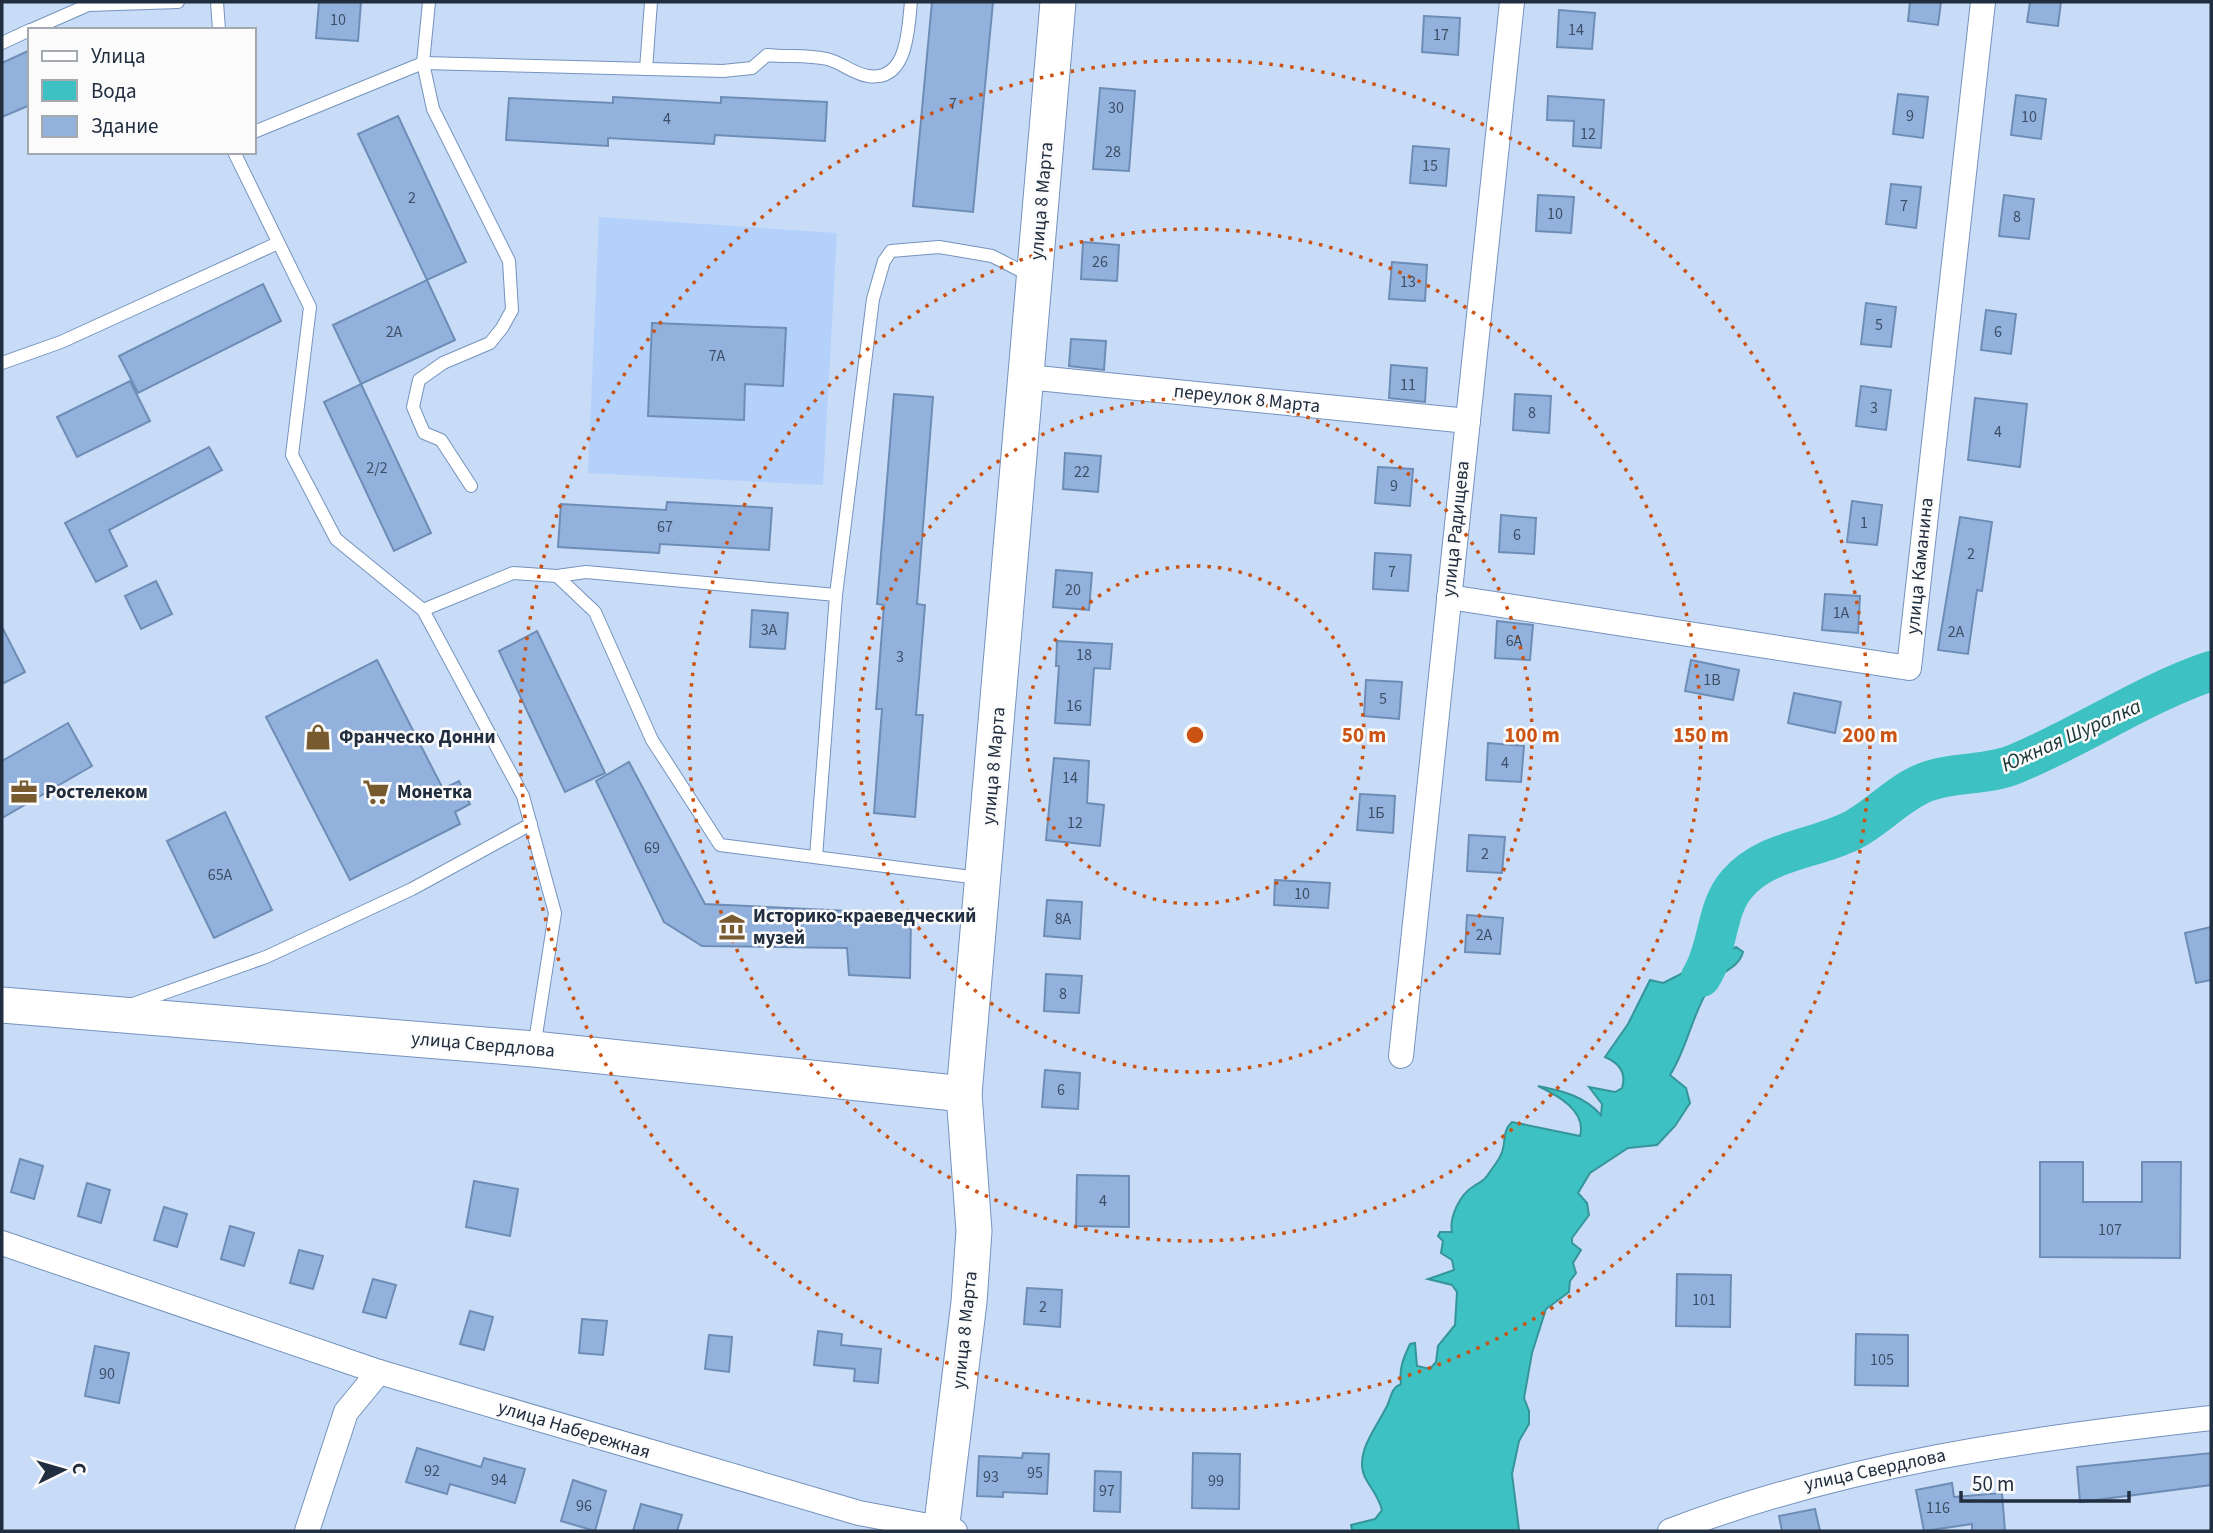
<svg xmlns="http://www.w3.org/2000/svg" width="2213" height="1533" viewBox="0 0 2213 1533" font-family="'Source Sans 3',sans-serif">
  <rect width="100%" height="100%" fill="#c8dcf7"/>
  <!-- built -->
  <path fill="#b3d1fa" d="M599,217L837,233L823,485L588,473Z"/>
  <!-- water -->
  <path fill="#3dc1c2" stroke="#35959b" stroke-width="2" d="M1720,928L1727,952L1736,947L1743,952C1738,970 1719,971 1710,986C1692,1014 1687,1049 1670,1075L1686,1088L1690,1103L1675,1126L1657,1145L1628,1148L1590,1173L1578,1193L1587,1203L1589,1215L1572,1238V1243L1581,1250L1573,1263L1576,1273L1570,1281L1569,1292L1546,1309L1532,1353L1524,1398L1529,1411V1424L1519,1441L1512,1474L1519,1530H1352L1351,1525L1375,1519L1382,1510C1379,1498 1373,1491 1367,1481C1351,1456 1377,1427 1387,1406C1392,1396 1390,1389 1401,1384C1399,1368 1403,1359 1410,1344L1415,1343L1417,1366L1430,1369L1436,1362L1438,1346L1455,1325L1457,1292L1452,1285L1428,1279L1454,1270L1452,1260L1441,1253L1443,1241L1438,1236L1440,1232H1452C1449,1217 1460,1194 1474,1186C1480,1182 1483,1182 1487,1176C1492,1168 1499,1161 1502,1152C1506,1141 1502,1131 1512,1122L1580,1136C1587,1111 1557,1095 1538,1086C1563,1091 1584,1096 1601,1115L1602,1104L1589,1087L1615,1092L1622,1088C1627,1072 1619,1063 1605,1057L1628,1024L1650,980L1663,983C1676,976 1695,969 1702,957C1709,946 1709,935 1720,928Z"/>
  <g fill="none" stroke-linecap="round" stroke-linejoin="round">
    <!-- river -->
    <path stroke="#3dc1c2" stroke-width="40" d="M1701,977C1719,949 1715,909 1737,884C1766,850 1813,850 1851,831C1877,818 1899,792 1926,782C1955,771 1986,776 2015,764C2081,737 2143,694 2211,671"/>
  </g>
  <!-- building -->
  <g fill="#92b2dd" stroke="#6e8db6" stroke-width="2">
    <path d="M319,2H361L358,41L316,38Z"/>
    <path d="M932,2H993L973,212L913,206Z"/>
    <path d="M1910,2H1941L1938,25L1908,21Z"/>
    <path d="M2030,2H2061L2058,26L2027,22Z"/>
    <path d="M1559,10L1595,13L1592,49L1557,47Z"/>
    <path d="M1424,16L1460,18L1458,55L1422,52Z"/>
    <path d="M30,50V105L2,117V63Z"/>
    <path d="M1100,88L1135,91L1129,171L1093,169Z"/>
    <path d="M1898,94L1928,97L1923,138L1893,134Z"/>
    <path d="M2016,95L2046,99L2041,139L2011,135Z"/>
    <path d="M1548,96L1604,100L1601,148L1573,146L1574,121L1547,120Z"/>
    <path d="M613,97L721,103V97L827,102L825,141L715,135L714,144L608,138V146L506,140L509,98L613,103Z"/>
    <path d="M398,116L466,262L427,280L358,134Z"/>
    <path d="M1413,146L1449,149L1446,186L1410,183Z"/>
    <path d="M1891,184L1921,187L1916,228L1886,224Z"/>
    <path d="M1538,195L1574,197L1571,233L1536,231Z"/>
    <path d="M2004,195L2034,199L2029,239L1999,236Z"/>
    <path d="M1083,242L1119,245L1117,281L1081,279Z"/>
    <path d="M1392,262L1427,265L1425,301L1389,299Z"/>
    <path d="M427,280L455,340L361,384L333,325Z"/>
    <path d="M263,284L281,321L138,393L119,356Z"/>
    <path d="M1866,303L1896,307L1891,347L1861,344Z"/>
    <path d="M1986,310L2016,314L2011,354L1981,350Z"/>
    <path d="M652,323L786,328L783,386L745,384L744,420L648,416Z"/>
    <path d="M1071,339L1106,341L1104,370L1069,366Z"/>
    <path d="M1391,365L1427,368L1425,402L1389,398Z"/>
    <path d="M130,381L150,421L77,457L57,417Z"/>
    <path d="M361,384L431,533L394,551L324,402Z"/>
    <path d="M1861,386L1891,390L1886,430L1856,426Z"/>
    <path d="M894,394L933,397L917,604L925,605L916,715H923L915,817L874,813L882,709H876L884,605L877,604Z"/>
    <path d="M1515,394L1551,396L1549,433L1513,430Z"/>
    <path d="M1975,398L2027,404L2020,467L1968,460Z"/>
    <path d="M209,447L222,470L109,530L127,566L96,582L65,523Z"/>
    <path d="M1065,453L1101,456L1098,492L1063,489Z"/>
    <path d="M1378,467L1413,469L1410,506L1375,503Z"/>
    <path d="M1852,501L1882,505L1877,545L1847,542Z"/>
    <path d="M667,502L772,508L769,550L660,544L659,553L558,547L561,504L666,510Z"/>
    <path d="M1501,515L1536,518L1534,554L1499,552Z"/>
    <path d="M1960,517L1992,522L1982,591L1977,590L1968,654L1938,650Z"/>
    <path d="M1375,553L1411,555L1408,591L1373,589Z"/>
    <path d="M1056,570L1092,573L1089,610L1053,607Z"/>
    <path d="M156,581L172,614L141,629L125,596Z"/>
    <path d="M1825,594L1860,596L1858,633L1822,630Z"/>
    <path d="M752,610L788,613L785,649L750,647Z"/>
    <path d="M1497,621L1533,625L1530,660L1495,658Z"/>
    <path d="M2,627L25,672L2,684Z"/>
    <path d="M537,631L605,773L565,792L499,651Z"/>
    <path d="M1057,641L1112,644L1110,669L1094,668L1090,725L1055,723L1059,666H1056Z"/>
    <path d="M377,660L443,789L459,781L470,804L455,812L460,824L350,880L266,717Z"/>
    <path d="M1691,660L1739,670L1733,700L1685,691Z"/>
    <path d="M1366,680L1402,682L1399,719L1364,716Z"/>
    <path d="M1794,693L1841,702L1835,733L1788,723Z"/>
    <path d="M68,723L92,766L2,818V761Z"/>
    <path d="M1488,743L1524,746L1521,782L1486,780Z"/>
    <path d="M1054,758L1089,761L1087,803L1104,805L1100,846L1046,840Z"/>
    <path d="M629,762L705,904L911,914L910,978L849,975L847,948L702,946L664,922L596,781Z"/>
    <path d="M1360,794L1395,796L1393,833L1357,830Z"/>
    <path d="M225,812L272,910L214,938L167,841Z"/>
    <path d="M1469,835L1505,837L1502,873L1467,871Z"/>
    <path d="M1275,880L1330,883L1328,908L1274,905Z"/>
    <path d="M1047,900L1082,902L1080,939L1044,936Z"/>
    <path d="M1467,915L1503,918L1500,954L1465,952Z"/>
    <path d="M2211,927V980L2196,983L2185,933Z"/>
    <path d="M1046,974L1082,976L1079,1013L1044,1011Z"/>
    <path d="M1045,1070L1080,1073L1078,1109L1042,1107Z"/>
    <path d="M20,1159L43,1166L34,1199L11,1192Z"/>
    <path d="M2040,1162H2083V1202H2142V1162H2181L2180,1258L2040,1257Z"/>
    <path d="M1077,1175L1129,1176V1227L1076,1226Z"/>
    <path d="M474,1181L518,1189L510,1236L466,1227Z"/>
    <path d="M87,1183L110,1190L101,1223L78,1216Z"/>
    <path d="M164,1207L187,1214L177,1247L154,1240Z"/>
    <path d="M230,1226L254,1233L244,1266L221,1259Z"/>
    <path d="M299,1250L323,1256L313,1289L290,1283Z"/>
    <path d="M1677,1274L1731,1275L1730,1327L1676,1326Z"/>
    <path d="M373,1279L396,1285L386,1318L363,1312Z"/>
    <path d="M1027,1288L1062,1290L1060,1327L1024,1324Z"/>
    <path d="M470,1311L493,1317L484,1350L460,1344Z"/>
    <path d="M582,1319L607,1321L603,1355L579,1353Z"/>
    <path d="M818,1331L842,1334L841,1345L881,1349L878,1383L854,1381L855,1369L814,1365Z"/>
    <path d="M1856,1334L1908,1335V1386L1855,1385Z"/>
    <path d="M709,1335L732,1337L729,1372L705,1369Z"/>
    <path d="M95,1346L129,1353L119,1403L85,1396Z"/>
    <path d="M417,1448L481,1467L484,1458L525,1469L515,1503L450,1484L447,1494L406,1482Z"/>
    <path d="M1023,1453L1049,1454L1047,1494L1003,1492V1497L977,1496L979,1456L1022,1458Z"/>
    <path d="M1193,1453L1240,1454L1239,1509L1192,1508Z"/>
    <path d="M2211,1453V1485L2080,1502L2077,1467Z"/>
    <path d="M1095,1471L1121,1472L1120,1512L1094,1511Z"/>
    <path d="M573,1480L606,1491L595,1531L561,1521Z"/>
    <path d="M1952,1483L1954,1497L2002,1493L2005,1531H1972V1524L1924,1531L1916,1490Z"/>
    <path d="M641,1504L682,1515L677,1531H633Z"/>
    <path d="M1815,1509L1820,1531H1782L1779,1516Z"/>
  </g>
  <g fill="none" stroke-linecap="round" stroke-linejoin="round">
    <!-- lane casing -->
    <g stroke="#7493bd" stroke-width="14">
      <g id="lane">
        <path d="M217,2L219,30"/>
        <path d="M429,2L423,63L433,109L509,261L512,310L502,328L490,343L443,363L419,380L413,407L424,433L441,440L471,486"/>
        <path d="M31,30L88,5L178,2"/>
        <path d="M2,43L30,30"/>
        <path d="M646,69L651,2"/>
        <path d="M254,132L423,63L723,71L752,68L767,55C787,57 808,55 827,59C841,62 853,74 868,76C908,82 908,29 911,2"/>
        <path d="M234,152L310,307L292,455L336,539L423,610L523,796L555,913L534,1048"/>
        <path d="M2,363L61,342L278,243"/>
        <path d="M557,576L586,572L836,595"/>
        <path d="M423,610L513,573L557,576L595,612L652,740L720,845L979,878"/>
        <path d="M816,857L836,595L873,299L884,261L891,251L939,247L992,256L1031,276"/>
        <path d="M130,1005L266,957L412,889L531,824"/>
      </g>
    </g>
    <!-- street casing -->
    <g stroke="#7493bd" stroke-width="26">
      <g id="street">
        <path d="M1027,377L1468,421"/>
        <path d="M1449,597L1909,668L1983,2"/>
        <path d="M1401,1056L1512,2"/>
        <path d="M2,1243L379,1372L859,1513L955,1531"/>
        <path d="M307,1531L346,1412L379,1372"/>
        <path d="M1670,1531C1845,1464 2025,1439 2211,1418"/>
      </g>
    </g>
    <!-- secondary casing -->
    <g stroke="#7493bd" stroke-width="37">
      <g id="secondary">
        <path d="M2,1005L534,1049L964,1094"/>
        <path d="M941,1531L969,1302L974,1231L964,1094L1058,2"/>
      </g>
    </g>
    <!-- lane -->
    <use href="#lane" stroke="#fff" stroke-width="12"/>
    <!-- street -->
    <use href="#street" stroke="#fff" stroke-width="24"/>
    <!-- secondary -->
    <use href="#secondary" stroke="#fff" stroke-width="35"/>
  </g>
  <!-- distance rings -->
  <g fill="none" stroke="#ca5314" stroke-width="3.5" stroke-dasharray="3.5 7">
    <circle cx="1195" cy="735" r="169"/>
    <circle cx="1195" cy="735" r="337"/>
    <circle cx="1195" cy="735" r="506"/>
    <circle cx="1195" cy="735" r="675"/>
  </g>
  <!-- icons -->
  <defs>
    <g id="shop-bare" transform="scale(2.1)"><path d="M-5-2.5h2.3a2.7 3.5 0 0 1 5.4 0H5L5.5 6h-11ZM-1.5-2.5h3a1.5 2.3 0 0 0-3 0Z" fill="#775a2d" stroke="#fbfbfb" stroke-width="2.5" paint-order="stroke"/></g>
    <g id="office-bare" transform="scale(2.1)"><path d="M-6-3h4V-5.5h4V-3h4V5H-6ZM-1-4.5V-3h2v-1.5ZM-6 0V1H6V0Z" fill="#775a2d" stroke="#fbfbfb" stroke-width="2.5" paint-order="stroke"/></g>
    <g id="supermarket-bare" transform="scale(2.1)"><path d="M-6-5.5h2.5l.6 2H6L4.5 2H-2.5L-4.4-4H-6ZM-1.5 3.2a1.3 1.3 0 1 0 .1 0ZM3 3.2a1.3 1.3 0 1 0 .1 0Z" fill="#775a2d" stroke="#fbfbfb" stroke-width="2.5" paint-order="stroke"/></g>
    <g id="museum-bare" transform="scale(2.1)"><path d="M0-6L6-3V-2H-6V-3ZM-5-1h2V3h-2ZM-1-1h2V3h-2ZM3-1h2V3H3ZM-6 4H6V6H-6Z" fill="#775a2d" stroke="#fbfbfb" stroke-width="2.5" paint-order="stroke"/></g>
  </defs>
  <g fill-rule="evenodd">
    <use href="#shop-bare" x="318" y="737"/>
    <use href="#office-bare" x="24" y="792"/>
    <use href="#supermarket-bare" x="376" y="792"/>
    <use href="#museum-bare" x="732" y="927"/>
  </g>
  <g text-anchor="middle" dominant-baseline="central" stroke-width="5" stroke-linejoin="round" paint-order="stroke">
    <!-- number labels -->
    <g font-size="16" fill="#3d4f66">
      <text x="338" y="20">10</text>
      <text x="1576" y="30">14</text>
      <text x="1441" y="35">17</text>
      <text x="953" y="104">7</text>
      <text x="1116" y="108">30</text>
      <text x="1910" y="116">9</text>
      <text x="2029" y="117">10</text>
      <text x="667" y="119">4</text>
      <text x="1588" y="134">12</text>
      <text x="1113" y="152">28</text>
      <text x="1430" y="166">15</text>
      <text x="412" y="198">2</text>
      <text x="1904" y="206">7</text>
      <text x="1555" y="214">10</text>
      <text x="2017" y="217">8</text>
      <text x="1100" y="262">26</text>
      <text x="1408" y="282">13</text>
      <text x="1879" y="325">5</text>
      <text x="394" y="332">2А</text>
      <text x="1998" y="332">6</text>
      <text x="717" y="356">7А</text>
      <text x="1408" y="385">11</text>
      <text x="1874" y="408">3</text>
      <text x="1532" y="413">8</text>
      <text x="1998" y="432">4</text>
      <text x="377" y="468">2/2</text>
      <text x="1082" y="472">22</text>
      <text x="1394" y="486">9</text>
      <text x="1864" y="523">1</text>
      <text x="665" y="527">67</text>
      <text x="1517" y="535">6</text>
      <text x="1971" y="554">2</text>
      <text x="1392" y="572">7</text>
      <text x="1073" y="590">20</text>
      <text x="1841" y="613">1А</text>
      <text x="769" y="630">3А</text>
      <text x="1956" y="632">2А</text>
      <text x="1514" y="641">6А</text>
      <text x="1084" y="655">18</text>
      <text x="900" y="657">3</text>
      <text x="1712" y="680">1В</text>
      <text x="1383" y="699">5</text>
      <text x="1074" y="706">16</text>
      <text x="1505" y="763">4</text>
      <text x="1070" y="778">14</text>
      <text x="1376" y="813">1Б</text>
      <text x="1075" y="823">12</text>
      <text x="652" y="848">69</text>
      <text x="1485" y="854">2</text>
      <text x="220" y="875">65А</text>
      <text x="1302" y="894">10</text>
      <text x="1063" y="919">8А</text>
      <text x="1484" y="935">2А</text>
      <text x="1063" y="994">8</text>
      <text x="1061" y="1090">6</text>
      <text x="1103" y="1201">4</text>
      <text x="2110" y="1230">107</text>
      <text x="1704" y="1300">101</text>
      <text x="1043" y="1307">2</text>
      <text x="1882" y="1360">105</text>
      <text x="107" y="1374">90</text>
      <text x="432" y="1471">92</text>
      <text x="1035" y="1473">95</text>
      <text x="991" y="1477">93</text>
      <text x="499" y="1480">94</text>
      <text x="1216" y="1481">99</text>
      <text x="1107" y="1491">97</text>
      <text x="584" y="1506">96</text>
      <text x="1938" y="1508">116</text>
    </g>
    <!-- street labels -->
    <g font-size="19" fill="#212e3f" stroke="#fbfbfb">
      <text transform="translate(1042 201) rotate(-85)">улица 8 Марта</text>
      <text transform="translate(1247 399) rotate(6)">переулок 8 Марта</text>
      <text transform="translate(1456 529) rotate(-84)">улица Радищева</text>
      <text transform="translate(1920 566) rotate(-84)">улица Каманина</text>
      <text transform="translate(994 766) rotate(-85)">улица 8 Марта</text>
      <text transform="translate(483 1045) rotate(5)">улица Свердлова</text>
      <text transform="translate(965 1330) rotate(-84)">улица 8 Марта</text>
      <text transform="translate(574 1430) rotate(17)">улица Набережная</text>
      <text transform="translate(1875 1470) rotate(-12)">улица Свердлова</text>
    </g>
    <!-- poi labels -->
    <g font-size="19" font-weight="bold" fill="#212e3f" stroke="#fbfbfb" text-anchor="start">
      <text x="339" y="737">Франческо Донни</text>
      <text x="45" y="792">Ростелеком</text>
      <text x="397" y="792">Монетка</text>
      <text x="753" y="916">Историко-краеведческий<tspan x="753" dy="22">музей</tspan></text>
    </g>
    <!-- water labels -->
    <g font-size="21" font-style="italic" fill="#183434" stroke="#fbfbfb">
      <text transform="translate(2071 735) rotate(-24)">Южная Шуралка</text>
    </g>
  </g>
  <circle cx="1195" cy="735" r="10" fill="#ca5314" stroke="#fbfbfb" stroke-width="3.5"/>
  <g font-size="21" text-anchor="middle" font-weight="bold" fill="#ca5314" stroke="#fbfbfb" stroke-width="5" stroke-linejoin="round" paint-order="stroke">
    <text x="1364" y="742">50 m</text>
    <text x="1532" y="742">100 m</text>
    <text x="1701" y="742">150 m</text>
    <text x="1870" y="742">200 m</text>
  </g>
  <!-- border -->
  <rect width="2213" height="1533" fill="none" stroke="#212e3f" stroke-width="7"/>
  <!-- legend -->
  <rect x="28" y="28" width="228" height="126" fill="#fbfbfb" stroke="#a4a9b0" stroke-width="2"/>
  <rect x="42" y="51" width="35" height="10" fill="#ffffff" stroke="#a4a9b0" stroke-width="2"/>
  <text x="91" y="63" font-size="21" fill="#212e3f">Улица</text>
  <rect x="42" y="80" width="35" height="21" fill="#3dc1c2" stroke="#a4a9b0" stroke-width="2"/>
  <text x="91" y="98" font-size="21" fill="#212e3f">Вода</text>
  <rect x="42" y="116" width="35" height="21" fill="#92b2dd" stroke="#a4a9b0" stroke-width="2"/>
  <text x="91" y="133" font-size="21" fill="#212e3f">Здание</text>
  <!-- north arrow -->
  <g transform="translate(63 1470) rotate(85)" stroke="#fbfbfb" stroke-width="5" paint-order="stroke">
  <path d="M0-5L12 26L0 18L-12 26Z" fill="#212e3f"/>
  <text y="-10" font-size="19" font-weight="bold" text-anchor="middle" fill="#212e3f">С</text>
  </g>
  <!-- scale -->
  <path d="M1961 1491v10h168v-10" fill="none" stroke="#212e3f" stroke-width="3.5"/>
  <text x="1972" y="1491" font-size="21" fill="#212e3f" stroke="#fbfbfb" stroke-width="5" paint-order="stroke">50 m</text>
</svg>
